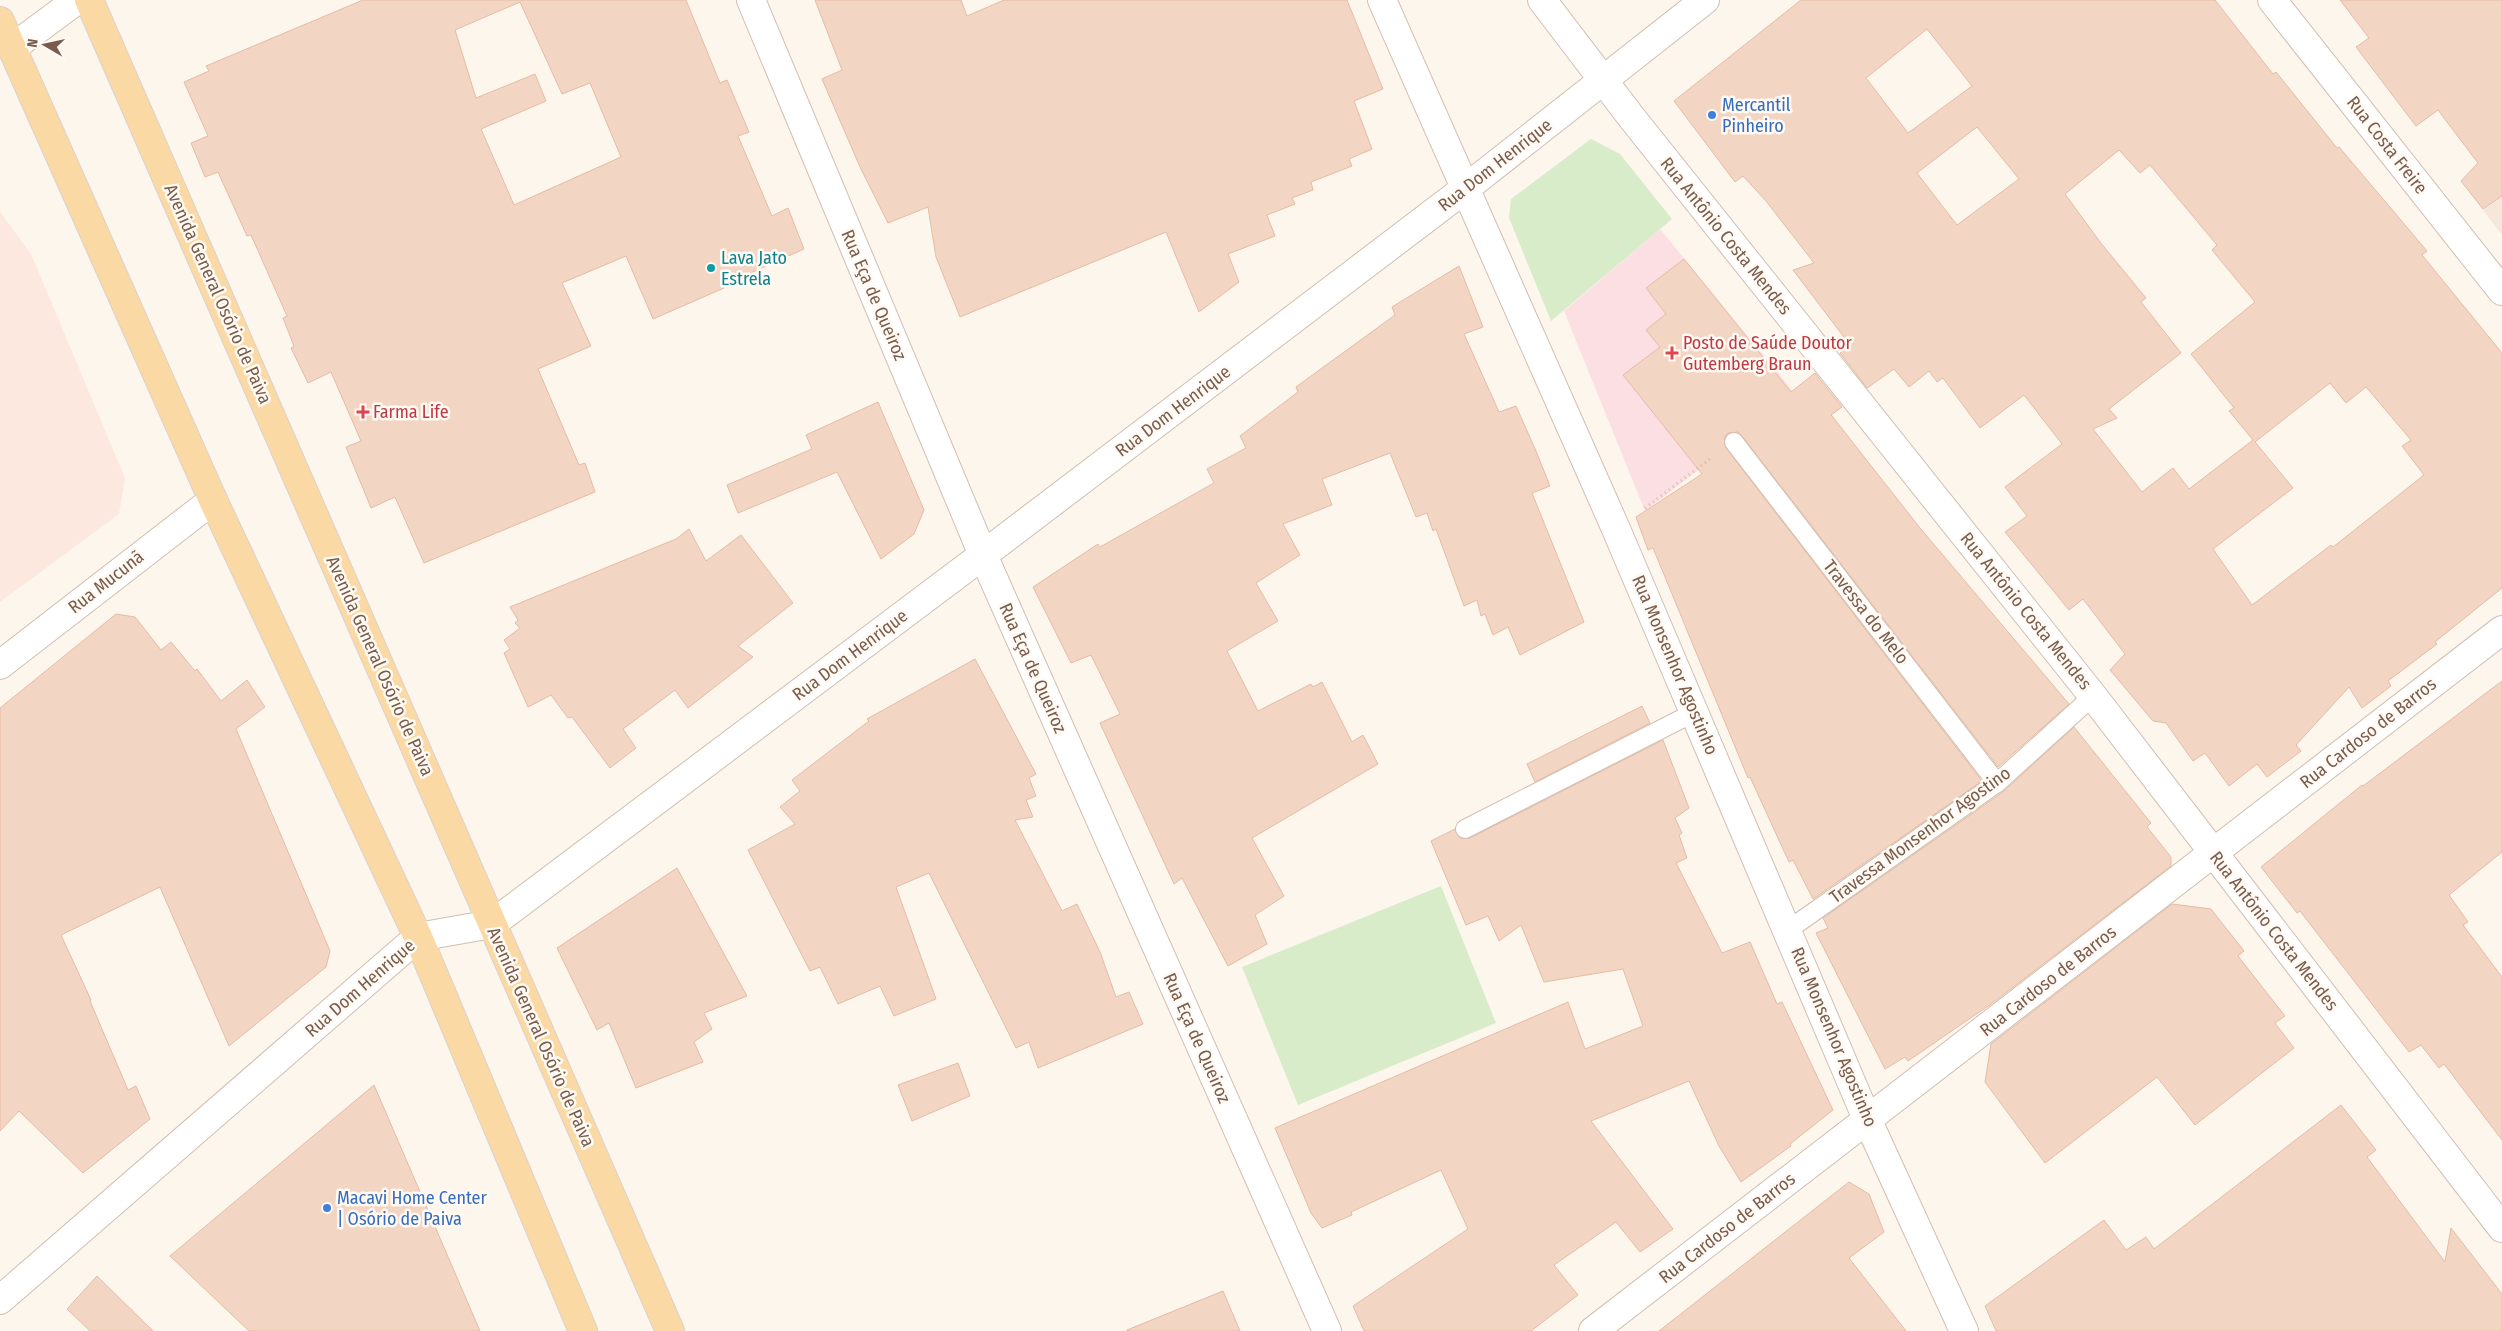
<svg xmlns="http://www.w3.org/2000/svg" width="2502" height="1331" viewBox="0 0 2502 1331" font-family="'Fira Sans Condensed',sans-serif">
  <rect width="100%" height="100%" fill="#fdf6ec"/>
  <!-- residential -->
  <path fill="#f5e8da" d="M2502,196V235L2483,210Z"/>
  <!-- commercial -->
  <path fill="#fde8e0" d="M0,212L31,254L125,478L119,514L0,602Z"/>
  <!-- medical -->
  <path fill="#fbdfe3" d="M1660,229L1796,395L1645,511L1564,311Z"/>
  <!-- green -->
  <g fill="#d8ecc9">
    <path d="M1591,139L1620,154L1672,219L1551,321L1509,218L1511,199Z"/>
    <path d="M1441,886L1496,1023L1298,1105L1242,967Z"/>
  </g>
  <!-- building -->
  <g fill="#f3d5c3" stroke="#e6bba3" fill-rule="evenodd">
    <path d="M363,0H686L720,83L727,80L749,132L738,136L772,216L788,208L804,249L724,285V288L653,319L626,256L562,283L591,346L538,369L579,465L585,463L595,492L424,563L395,497L371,508L346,447L361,441L331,372L308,383L291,348L294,346L283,318L287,316L251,235L247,236L218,172L205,177L191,143L208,136L184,82L209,71L206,66ZM520,2L562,94L590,83L621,157L514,205L481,129L546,101L535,74L476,98L455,30Z"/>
    <path d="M815,0H961L967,16L1004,0H1347L1383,89L1354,101L1372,149L1349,159L1352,166L1311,182L1313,190L1292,198L1295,204L1267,215L1275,236L1228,254L1239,282L1199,312L1166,232L960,317L936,257L928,207L888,223L860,167L822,79L842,70Z"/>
    <path d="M1801,0H2215L2273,74L2276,72L2337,148L2339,147L2427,251L2422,255L2502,353V588L2435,642L2437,644L2388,681L2391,686L2362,708L2349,687L2296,745L2301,751L2267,777L2257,764L2229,786L2205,753L2193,761L2166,723L2153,721L2110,670L2125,654L2083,599L2069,610L2005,532L2027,516L2005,487L2062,444L2024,395L1980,428L1943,378L1937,382L1929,371L1909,387L1894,369L1867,388L1840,353L1850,345L1793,270L1814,263L1766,201L1743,176L1735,182L1674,101ZM1927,29L1972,86L1908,133L1866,78ZM1977,127L2019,179L1957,225L1917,173ZM2119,150L2140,173L2150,165L2217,245L2212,250L2255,302L2191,354L2234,408L2229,411L2253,440L2189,489L2173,468L2142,492L2093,429L2117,418L2109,409L2181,353L2141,302L2146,298L2100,242L2065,194ZM2330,383L2346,403L2366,387L2411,440L2402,446L2424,475L2333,547L2331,545L2252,605L2213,549L2293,488L2255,442Z"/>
    <path d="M2340,0H2502V196L2483,209L2461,181L2478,163L2438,110L2416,126L2356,47L2369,38Z"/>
    <path d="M1684,259L1791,392L1815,373L1842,407L1831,415L1832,416L1920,528L2069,704L1998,767L1742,436L1738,432L1728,433L1724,438L1726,448L1982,781L1813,899L1793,860L1789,862L1750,777L1748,778L1653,548L1648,550L1636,517L1702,474L1623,375L1660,347L1646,330L1666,314L1646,288Z"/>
    <path d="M1459,266L1483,327L1464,334L1499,412L1516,406L1536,451L1550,486L1532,493L1584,622L1520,655L1508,627L1493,635L1485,614L1481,616L1477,600L1464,606L1436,529L1433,531L1427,513L1416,517L1390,453L1322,479L1332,505L1283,524L1300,555L1256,583L1278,621L1227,651L1258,711L1311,684L1313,687L1322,682L1352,742L1363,735L1378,764L1252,838L1284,896L1255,915L1267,944L1228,966L1182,878L1174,884L1100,723L1120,714L1091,655L1071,663L1033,587L1098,544L1100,547L1214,483L1207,469L1246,448L1240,436L1298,392L1296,387L1395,315L1392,307Z"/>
    <path d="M878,402L924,510L914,534L881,559L837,472L738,513L727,485L812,449L806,435Z"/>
    <path d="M689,529L706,561L741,535L793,603L738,646L753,657L688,708L675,690L623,729L636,748L610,768L572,717L568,718L551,695L528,707L504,653L510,649L504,640L520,628L515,623L518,620L510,607L676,539Z"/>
    <path d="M116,614L135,617L161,650L171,642L195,671L197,669L221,701L247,680L265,707L236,729L330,951L326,967L229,1046L160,887L61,935L91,1000L90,1001L128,1090L136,1086L150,1119L83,1173L19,1111L0,1131V708Z"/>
    <path d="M975,659L1036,774L1029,778L1036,796L1026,800L1033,817L1015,820L1062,911L1077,904L1100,952L1116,997L1129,992L1143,1024L1038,1068L1029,1042L1016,1048L929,873L896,887L936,999L894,1016L880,986L838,1004L820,967L810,971L748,850L795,824L780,807L800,791L792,780L869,721L867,719Z"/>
    <path d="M2502,681V852L2449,895L2468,922L2463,925L2502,977V1140L2444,1064L2439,1068L2421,1045L2409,1052L2300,911L2297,913L2261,867L2362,785L2363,786Z"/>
    <path d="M1642,706L1650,723L1535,782L1527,764Z"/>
    <path d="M2074,727L2151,823L2147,827L2171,857V866L1991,1004L1908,1061L1905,1057L1885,1069L1816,933L1828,928L1823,918L2003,792Z"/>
    <path d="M1663,740L1689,808L1675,818L1682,833L1679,835L1687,858L1676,863L1722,953L1750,942L1777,1004L1782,1002L1833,1110L1790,1144L1791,1146L1741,1182L1719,1146L1689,1081L1591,1121L1673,1229L1640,1252L1616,1222L1554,1265L1578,1295L1531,1331H1364L1353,1306L1468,1229L1441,1170L1351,1212L1352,1215L1322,1228L1311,1213L1275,1128L1568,1002L1585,1049L1643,1026L1623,969L1544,982L1521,925L1499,941L1488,916L1466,925L1431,841L1455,829L1460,838H1470Z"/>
    <path d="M677,868L747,996L704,1013L712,1029L694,1042L703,1062L636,1088L609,1023L597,1030L557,948Z"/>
    <path d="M2172,904L2211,909L2244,951L2238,956L2285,1016L2275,1023L2294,1048L2195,1125L2157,1077L2045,1163L1985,1082L1991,1044Z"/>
    <path d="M958,1063L970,1096L912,1121L898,1085Z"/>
    <path d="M374,1085L480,1331H249L170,1256Z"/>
    <path d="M2341,1105L2376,1150L2367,1157L2445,1262L2451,1228L2502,1294V1331H1996L1985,1306L2104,1220L2126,1250L2146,1237L2154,1249Z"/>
    <path d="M1849,1182L1869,1194L1884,1232L1849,1258L1906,1331H1659Z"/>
    <path d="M97,1276L153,1331H90L67,1309Z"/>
    <path d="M1223,1291L1240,1331H1127V1330Z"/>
  </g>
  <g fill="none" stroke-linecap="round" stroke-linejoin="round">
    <!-- service casing -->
    <g stroke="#d1beb0" stroke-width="20">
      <g id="service">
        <path d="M1734,442L1997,783"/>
        <path d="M1465,829L1695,712"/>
        <path d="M1788,930L1997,783L2093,696"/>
      </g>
    </g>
    <!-- minor casing -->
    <g stroke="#d1beb0" stroke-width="30">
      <g id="minor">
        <path d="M751,0L983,555L1327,1331"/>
        <path d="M1382,0L1616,529L1867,1119L1964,1331"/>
        <path d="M1542,0L1632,118L2093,696L2502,1228"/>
        <path d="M2272,0L2502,291"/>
        <path d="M12,48L77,0"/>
        <path d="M0,665L213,500"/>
        <path d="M0,1300L418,937"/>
        <path d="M1593,1331L2502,630"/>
      </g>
    </g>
    <!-- tertiary casing -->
    <g stroke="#d1beb0" stroke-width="30">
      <path id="tertiary" d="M418,937L492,924L983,555L1466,188L1705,0"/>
    </g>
    <!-- primary casing -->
    <g stroke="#dad1cd" stroke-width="30">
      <g id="primary">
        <path d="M89,0L670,1331"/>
        <path d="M0,21L213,500L418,937L583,1331"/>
      </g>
    </g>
    <!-- path -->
    <path stroke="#d9b8a5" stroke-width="3" stroke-dasharray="1 4" stroke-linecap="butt" d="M1645,508L1710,459"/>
    <!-- service -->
    <use href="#service" stroke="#fff" stroke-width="18"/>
    <!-- minor -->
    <use href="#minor" stroke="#fff" stroke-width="28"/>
    <!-- tertiary -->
    <use href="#tertiary" stroke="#fff" stroke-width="28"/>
    <!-- primary -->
    <use href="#primary" stroke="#fbd9a5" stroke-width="28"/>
  </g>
  <!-- markers -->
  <g fill="#3f7fe0" stroke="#fffaf3" stroke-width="2">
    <circle cx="1712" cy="115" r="5"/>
    <circle cx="327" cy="1208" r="5"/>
  </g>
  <circle fill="#0f9aa8" stroke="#fffaf3" stroke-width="2" cx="711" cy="268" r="5"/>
  <g fill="#e0444e" stroke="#fffaf3" stroke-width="2">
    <path d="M1669.5 345.5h5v5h5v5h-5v5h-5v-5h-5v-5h5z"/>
    <path d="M360.5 404.5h5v5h5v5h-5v5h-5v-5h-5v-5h5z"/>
  </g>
  <g text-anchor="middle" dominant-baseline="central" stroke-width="5" stroke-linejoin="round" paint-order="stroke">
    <!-- shop labels -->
    <g font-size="18" fill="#366cbe" stroke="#fffaf3" text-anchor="start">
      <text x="1722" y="105">Mercantil<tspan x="1722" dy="21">Pinheiro</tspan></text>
      <text x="337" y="1198">Macavi Home Center<tspan x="337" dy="21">| Osório de Paiva</tspan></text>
    </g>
    <!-- street labels -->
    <g font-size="18" fill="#7a5c4d" stroke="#fffaf3">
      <text transform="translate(2387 145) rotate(52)">Rua Costa Freire</text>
      <text transform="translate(1495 165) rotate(-38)">Rua Dom Henrique</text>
      <text transform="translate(1726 236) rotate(51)">Rua Antônio Costa Mendes</text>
      <text transform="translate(218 294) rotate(66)">Avenida General Osório de Paiva</text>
      <text transform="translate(874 295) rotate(67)">Rua Eça de Queiroz</text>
      <text transform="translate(1173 411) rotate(-37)">Rua Dom Henrique</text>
      <text transform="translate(106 582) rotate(-38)">Rua Mucunã</text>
      <text transform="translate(2026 611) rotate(51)">Rua Antônio Costa Mendes</text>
      <text transform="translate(1866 612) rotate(52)">Travessa do Melo</text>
      <text transform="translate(850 655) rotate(-37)">Rua Dom Henrique</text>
      <text transform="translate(1675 665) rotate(67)">Rua Monsenhor Agostinho</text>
      <text transform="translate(380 666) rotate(66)">Avenida General Osório de Paiva</text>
      <text transform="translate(1033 668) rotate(66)">Rua Eça de Queiroz</text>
      <text transform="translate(2368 733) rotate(-38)">Rua Cardoso de Barros</text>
      <text transform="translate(1920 835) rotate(-36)">Travessa Monsenhor Agostino</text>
      <text transform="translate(2274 931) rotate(52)">Rua Antônio Costa Mendes</text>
      <text transform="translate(2048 981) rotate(-38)">Rua Cardoso de Barros</text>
      <text transform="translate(360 988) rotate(-41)">Rua Dom Henrique</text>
      <text transform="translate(541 1037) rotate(66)">Avenida General Osório de Paiva</text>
      <text transform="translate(1834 1037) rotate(67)">Rua Monsenhor Agostinho</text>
      <text transform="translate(1197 1038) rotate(66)">Rua Eça de Queiroz</text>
      <text transform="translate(1727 1228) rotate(-38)">Rua Cardoso de Barros</text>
    </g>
    <!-- culture labels -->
    <g font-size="18" fill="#0d838f" stroke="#fffaf3" text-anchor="start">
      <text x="721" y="258">Lava Jato<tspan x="721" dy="21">Estrela</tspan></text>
    </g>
    <!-- health labels -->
    <g font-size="18" fill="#be3a42" stroke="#fffaf3" text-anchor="start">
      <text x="1683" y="343">Posto de Saúde Doutor<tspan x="1683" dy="21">Gutemberg Braun</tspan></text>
      <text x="373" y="412">Farma Life</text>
    </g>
  </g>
  <!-- north arrow -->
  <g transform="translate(45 45) rotate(279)" stroke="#fffaf3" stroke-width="4" paint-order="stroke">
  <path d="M0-4L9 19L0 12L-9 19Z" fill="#7a5c4d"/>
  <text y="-8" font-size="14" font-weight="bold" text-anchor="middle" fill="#7a5c4d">N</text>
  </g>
</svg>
